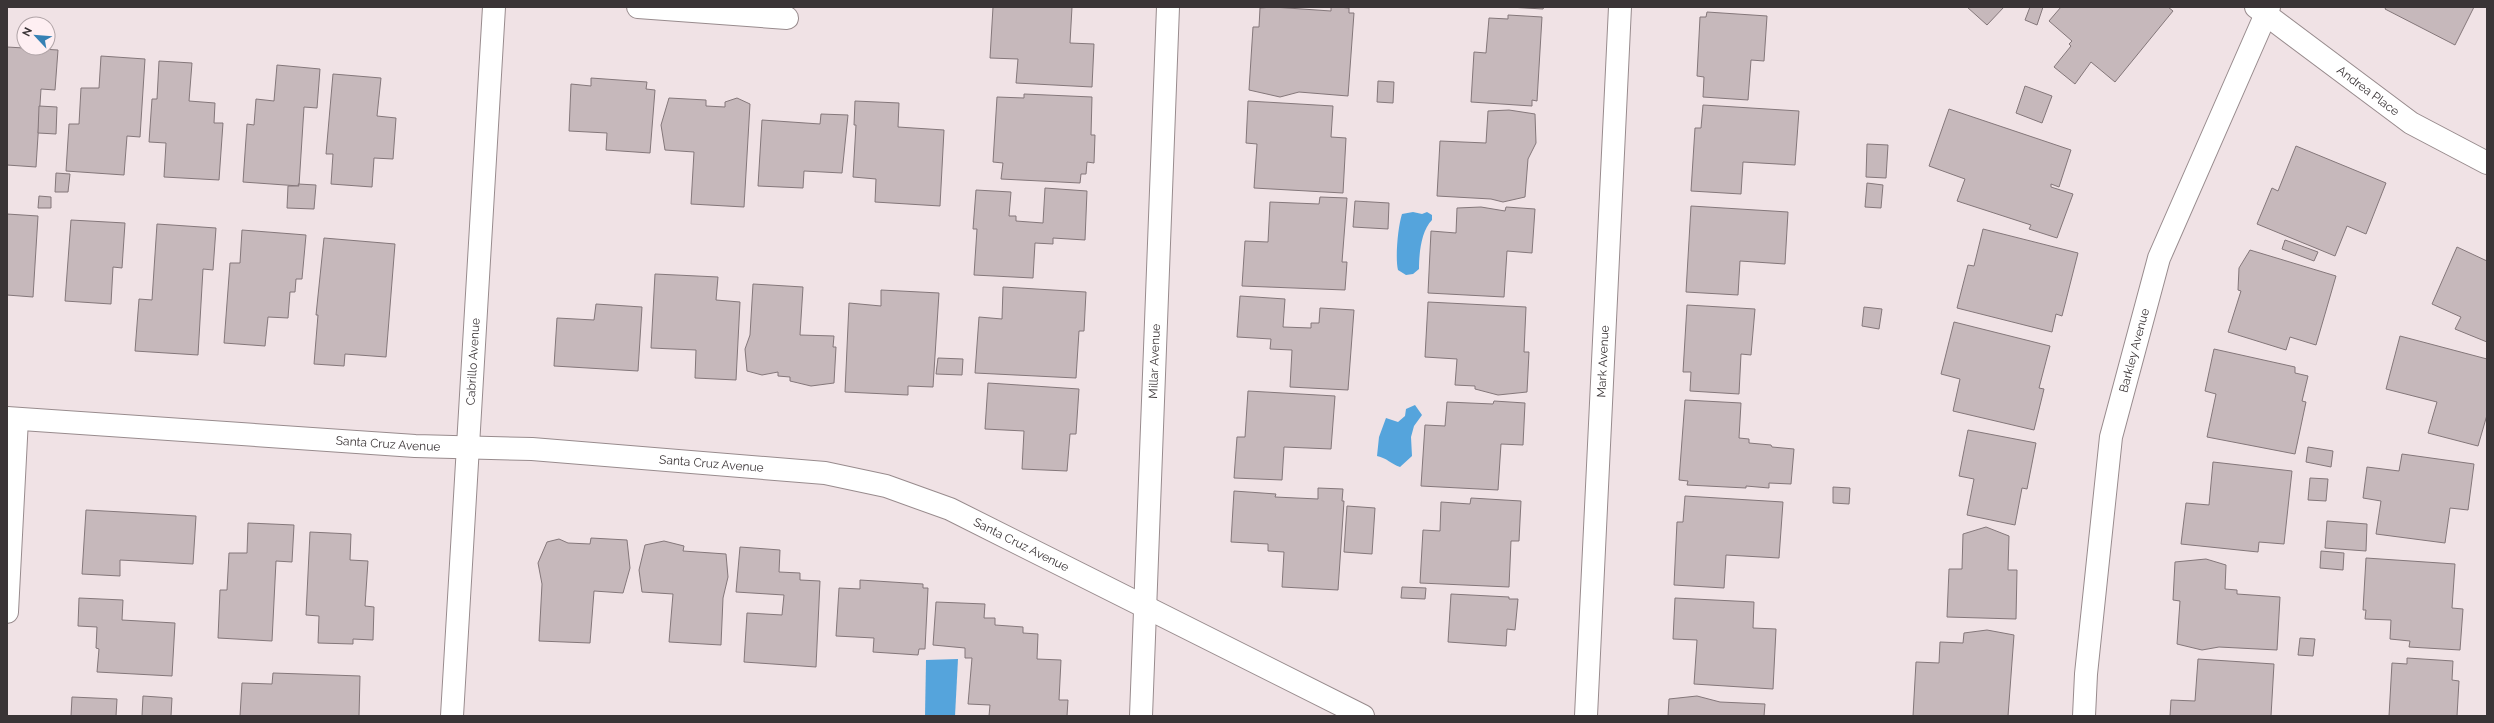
<svg xmlns="http://www.w3.org/2000/svg" width="2494" height="723" viewBox="0 0 2494 723" font-family="Raleway,sans-serif">
  <rect width="100%" height="100%" fill="#f0e2e5"/>
  <!-- water -->
  <g fill="#55a4dc">
    <path d="M1413,212L1422,214L1427,212L1432,215V220C1421,231 1419,254 1419,269L1413,274L1406,275L1398,270C1395,258 1398,226 1402,214Z"/>
    <path d="M1415,405L1422,415L1414,426L1411,437L1412,456L1400,467C1391,464 1387,458 1377,456L1379,437L1386,418L1398,422L1405,416L1406,409Z"/>
    <path d="M958,659L955,716H925L926,660Z"/>
  </g>
  <!-- building -->
  <g fill="#c6b8bb" stroke="#84777a">
    <path d="M993,7H1072L1070,43L1094,44L1092,87L1016,83L1018,59L990,58Z"/>
    <path d="M1273,7L1331,11V7H1338L1349,8V13H1354L1348,96L1299,92L1280,97L1249,90L1253,27H1259L1260,8Z"/>
    <path d="M1509,7H1544L1543,9Z"/>
    <path d="M1967,7H2004L1987,25Z"/>
    <path d="M2030,7H2043L2037,25L2025,20Z"/>
    <path d="M2061,7H2168L2173,11L2115,82L2091,62L2075,84L2054,67L2071,46L2069,44L2072,41L2049,21Z"/>
    <path d="M2386,7H2474L2455,45L2385,9Z"/>
    <path d="M1707,12L1767,16L1764,61L1751,60L1748,100L1703,97L1704,77L1697,76L1700,17H1706Z"/>
    <path d="M1508,15L1542,17L1537,101L1532,100V106L1471,102L1474,52L1486,53L1489,18L1508,19Z"/>
    <path d="M7,47L58,50L55,90L41,89L36,167L7,165Z"/>
    <path d="M101,56L145,59L140,137L127,136L124,175L66,171L69,124H79L81,88H99Z"/>
    <path d="M159,61L192,63L189,101L215,103L214,123H223L219,180L164,177L166,143L149,142L152,99H157Z"/>
    <path d="M277,65L320,69L317,108L304,107L299,186L243,182L247,124L254,125L256,99L274,101Z"/>
    <path d="M333,74L381,78L377,116L396,118L393,159L374,158L372,187L331,184L333,154H326Z"/>
    <path d="M591,78L647,82L646,89L655,90L650,153L606,150L607,133L569,131L571,84L591,86Z"/>
    <path d="M1378,81L1394,82L1393,103L1377,102Z"/>
    <path d="M2025,86L2052,96L2042,123L2016,113Z"/>
    <path d="M1024,94L1092,97L1091,135H1095L1094,163L1087,162L1086,174H1081L1080,183L1001,179L1003,163L993,162L997,97L1024,98Z"/>
    <path d="M669,98L706,100V106L725,107V102L737,98L750,104L744,207L691,204L694,152L665,150L661,125Z"/>
    <path d="M855,101L899,103L898,127L944,130L940,206L875,202L876,179L853,177L856,125H854Z"/>
    <path d="M1248,101L1333,106L1331,137L1346,138L1343,193L1254,188L1257,144L1246,143Z"/>
    <path d="M1703,105L1799,111L1795,165L1743,162L1741,194L1691,191L1695,128H1701Z"/>
    <path d="M39,106L57,107L56,134L38,133Z"/>
    <path d="M1949,109L2071,150L2059,187L2051,184V187L2073,194L2057,238L2029,229L2031,225L1957,201L1965,179L1929,166Z"/>
    <path d="M1509,110L1535,114L1536,143L1528,159L1525,197L1503,202L1491,199L1437,196L1440,141L1486,143L1488,111Z"/>
    <path d="M821,114L848,115L842,173L804,171L803,188L758,186L762,120L820,124Z"/>
    <path d="M1867,144L1888,145L1886,178L1866,177Z"/>
    <path d="M2296,146L2386,183L2366,234L2347,226L2335,256L2257,224L2272,188L2278,191Z"/>
    <path d="M56,173L70,174L68,192H55Z"/>
    <path d="M1867,183L1883,185L1881,208L1865,207Z"/>
    <path d="M298,184L316,185L314,209L287,208L288,186H299Z"/>
    <path d="M1045,188L1087,191L1085,240L1053,238V244L1035,243L1033,278L974,275L977,229H973L976,190L1011,192L1009,216H1016V221L1043,223Z"/>
    <path d="M39,196L51,197V208H38Z"/>
    <path d="M1320,197L1347,198L1342,262H1347L1345,290L1242,286L1245,241L1268,242L1270,202L1319,204Z"/>
    <path d="M1355,201L1389,203L1388,229L1353,227Z"/>
    <path d="M1691,206L1788,212L1785,264L1740,261L1738,295L1686,292Z"/>
    <path d="M1481,207L1505,211L1506,207L1535,209L1532,253L1507,251L1504,297L1428,293L1431,231L1456,233L1457,208Z"/>
    <path d="M7,214L38,216L33,297L7,295Z"/>
    <path d="M71,220L125,223L122,268L113,267L111,304L65,301Z"/>
    <path d="M157,224L216,228L213,270L203,269L198,355L135,351L139,299L152,300Z"/>
    <path d="M1983,229L2078,253L2062,316L2056,314L2052,332L1957,308L1968,265L1974,266Z"/>
    <path d="M242,230L306,235L302,279H296L295,292H290L288,318L268,317L265,346L224,343L230,263H240Z"/>
    <path d="M324,238L395,244L386,357L345,354L344,366L314,364L318,315H316Z"/>
    <path d="M2285,240L2318,252L2314,261L2282,249Z"/>
    <path d="M2457,247L2487,261V342L2455,329L2461,317L2432,304Z"/>
    <path d="M2250,250L2336,276L2316,345L2290,337L2286,350L2228,332L2241,291L2238,290L2239,268Z"/>
    <path d="M655,274L718,277L716,300L740,302L736,380L695,378L696,350L651,348Z"/>
    <path d="M753,284L803,287L800,335L834,336L833,347H836L834,383L811,386L790,381V377L778,376V372L762,375L747,371L745,349L750,335Z"/>
    <path d="M1003,287L1086,292L1084,331H1079L1076,378L975,373L979,317L1002,319Z"/>
    <path d="M881,290L939,293L933,387L908,386V395L845,392L849,303L881,306Z"/>
    <path d="M1240,296L1285,299L1283,327L1311,328V323H1319L1320,308L1354,310L1348,390L1290,387L1292,350L1270,349L1271,339L1237,337Z"/>
    <path d="M1428,302L1526,307L1524,352H1529L1527,392L1498,395L1475,389V386L1455,385L1457,359L1425,357Z"/>
    <path d="M596,304L642,307L638,371L554,366L557,318L594,320Z"/>
    <path d="M1687,305L1755,309L1751,355L1741,354L1739,394L1690,391L1691,372H1683Z"/>
    <path d="M1864,307L1882,309L1879,329L1862,326Z"/>
    <path d="M1954,322L2050,346L2039,388L2044,389L2034,430L1953,411L1960,379L1941,374Z"/>
    <path d="M2400,336L2487,359V415L2478,446L2428,433L2437,402L2386,389Z"/>
    <path d="M2214,349L2295,367V373L2308,376L2302,401L2306,402L2295,454L2207,437L2216,394L2205,391Z"/>
    <path d="M938,358L963,359L962,375L936,374Z"/>
    <path d="M988,383L1079,389L1076,434H1070L1067,471L1022,469L1024,431L985,429Z"/>
    <path d="M1248,391L1335,396L1331,449L1284,447L1282,480L1234,478L1237,437H1245Z"/>
    <path d="M1685,400L1741,403L1739,438L1749,439V443L1771,445L1772,447L1794,449L1791,484L1769,483V488L1746,486V488L1687,485L1688,481L1679,480Z"/>
    <path d="M1494,401L1525,403L1523,445L1501,444L1498,490L1421,486L1425,425L1445,426L1447,402L1493,404Z"/>
    <path d="M1968,430L2036,443L2027,489L2022,488L2015,525L1967,515L1974,479L1959,476Z"/>
    <path d="M2308,447L2333,451L2331,467L2306,462Z"/>
    <path d="M2402,454L2474,464L2468,510L2450,508L2445,543L2376,534L2381,501L2363,498L2367,467L2399,471Z"/>
    <path d="M2213,462L2292,471L2284,544L2259,542L2258,552L2181,544L2186,503L2209,505Z"/>
    <path d="M2310,478L2328,479L2326,501L2308,500Z"/>
    <path d="M1833,487L1850,488L1849,504L1833,503Z"/>
    <path d="M1318,488L1343,489L1342,501H1344L1338,590L1282,587L1284,552L1268,551V544L1231,542L1234,491L1276,494L1275,497L1318,499Z"/>
    <path d="M1685,496L1783,502L1779,558L1726,555L1724,588L1674,585L1677,522H1683Z"/>
    <path d="M1471,498L1521,501L1519,541H1511L1509,587L1420,583L1423,530L1440,531L1441,502L1470,504Z"/>
    <path d="M1347,506L1375,508L1372,554L1344,552Z"/>
    <path d="M86,510L196,516L193,564L120,560V576L82,574Z"/>
    <path d="M2327,521L2367,524L2366,551L2325,548Z"/>
    <path d="M248,523L294,525L292,562L276,561L272,641L218,638L220,590H227L229,553H247Z"/>
    <path d="M1986,527L2009,536L2008,570H2017L2016,619L1947,617L1949,569H1962L1963,534Z"/>
    <path d="M310,532L351,534L350,560L368,561L365,606L374,607L373,640L353,639V644L318,643L319,616L306,615Z"/>
    <path d="M591,538L627,540L630,568L623,593L594,591L590,643L539,641L542,584L538,563L547,542L559,539L568,543L590,544Z"/>
    <path d="M664,541L684,546L683,551L726,554L728,577L723,598L721,645L669,642L673,594L642,592L639,570L645,545Z"/>
    <path d="M740,547L780,550L779,572L800,573V580L820,581L816,667L744,662L747,613L782,615L784,595L736,592Z"/>
    <path d="M2321,551L2344,553L2343,570L2320,568Z"/>
    <path d="M2366,558L2455,564L2452,608L2463,609L2460,650L2409,647L2410,641L2390,639L2391,620L2365,619L2366,610H2363Z"/>
    <path d="M2206,559L2226,565L2225,589L2237,590V594L2280,597L2277,650L2219,647L2202,650L2177,644L2180,601L2173,600L2175,562Z"/>
    <path d="M860,580L923,584V588H928L925,649H919L918,655L873,652L874,638L836,636L839,588L860,589Z"/>
    <path d="M1402,587L1426,588L1425,599L1401,598Z"/>
    <path d="M1451,594L1509,597V599H1518L1515,630L1507,629L1506,646L1448,642Z"/>
    <path d="M79,598L123,600L122,620L175,623L172,676L97,672L99,649L96,648L97,627L78,626Z"/>
    <path d="M1675,598L1754,602L1753,628L1776,629L1773,689L1694,684L1697,640L1673,639Z"/>
    <path d="M936,602L985,604L984,618H995V625L1023,627V633L1038,634L1037,659L1061,660L1059,700H1068L1067,716H989L990,705L968,704L972,658H965V648L933,645Z"/>
    <path d="M1987,630L2014,635L2008,716H1913L1916,662L1939,663L1940,642L1963,643L1964,633Z"/>
    <path d="M2300,638L2315,639L2313,656L2298,655Z"/>
    <path d="M2407,658L2453,661L2452,680L2459,681L2457,716H2389L2392,663L2407,664Z"/>
    <path d="M2198,659L2274,664L2271,716H2170L2171,700L2195,701Z"/>
    <path d="M273,673L360,676L359,716H240L242,683L272,684Z"/>
    <path d="M143,696L172,698L171,716H142Z"/>
    <path d="M1697,696L1720,702L1765,704L1764,716H1668L1669,699Z"/>
    <path d="M72,697L117,699L116,716H71Z"/>
  </g>
  <g fill="none" stroke-linecap="round" stroke-linejoin="round">
    <!-- minor casing -->
    <g stroke="#988b8d" stroke-width="24">
      <g id="minor">
        <path d="M638,7L787,18"/>
        <path id="s1" d="M2256,7L2411,123L2487,163"/>
        <path id="s2" d="M7,418L415,446L532,449L825,473L886,486L950,509L1363,716"/>
        <path d="M7,612L17,419"/>
        <path id="s3" d="M1141,716L1168,7"/>
        <path id="s4" d="M1586,716L1620,7"/>
        <path id="s5" d="M2084,716L2086,674L2111,437L2159,258L2269,7"/>
      </g>
    </g>
    <!-- tertiary casing -->
    <g stroke="#988b8d" stroke-width="24">
      <g id="tertiary">
        <path id="s6" d="M452,716L494,7"/>
      </g>
    </g>
    <!-- minor -->
    <use href="#minor" stroke="#fff" stroke-width="22"/>
    <!-- tertiary -->
    <use href="#tertiary" stroke="#fff" stroke-width="22"/>
  </g>
  <g text-anchor="middle" dominant-baseline="central" stroke-width="4" stroke-linejoin="round" paint-order="stroke">
    <!-- street labels -->
    <g font-size="12" fill="#3a3436" stroke="#feeff2">
      <text stroke="none"><textPath href="#s1" startOffset="140">Andrea Place</textPath></text>
      <text stroke="none"><textPath href="#s5" startOffset="370">Barkley Avenue</textPath></text>
      <text stroke="none"><textPath href="#s6" startOffset="355">Cabrillo Avenue</textPath></text>
      <text stroke="none"><textPath href="#s3" startOffset="355">Millar Avenue</textPath></text>
      <text stroke="none"><textPath href="#s4" startOffset="355">Mark Avenue</textPath></text>
      <text stroke="none"><textPath href="#s2" startOffset="382">Santa Cruz Avenue</textPath></text>
      <text stroke="none"><textPath href="#s2" startOffset="706">Santa Cruz Avenue</textPath></text>
      <text stroke="none"><textPath href="#s2" startOffset="1030">Santa Cruz Avenue</textPath></text>
    </g>
  </g>
  <!-- border -->
  <rect width="2494" height="723" fill="none" stroke="#3a3436" stroke-width="16"/>
  <!-- north arrow -->
  <g transform="translate(36 36) rotate(296)"><circle r="19" fill="#feeff2" stroke="#b0a4a7"/>
  <path d="M0-3L7 15L0 10L-7 15Z" fill="#3681b4"/>
  <text y="-6" font-size="11" font-weight="bold" text-anchor="middle" fill="#3a3436">N</text>
  </g>
</svg>
